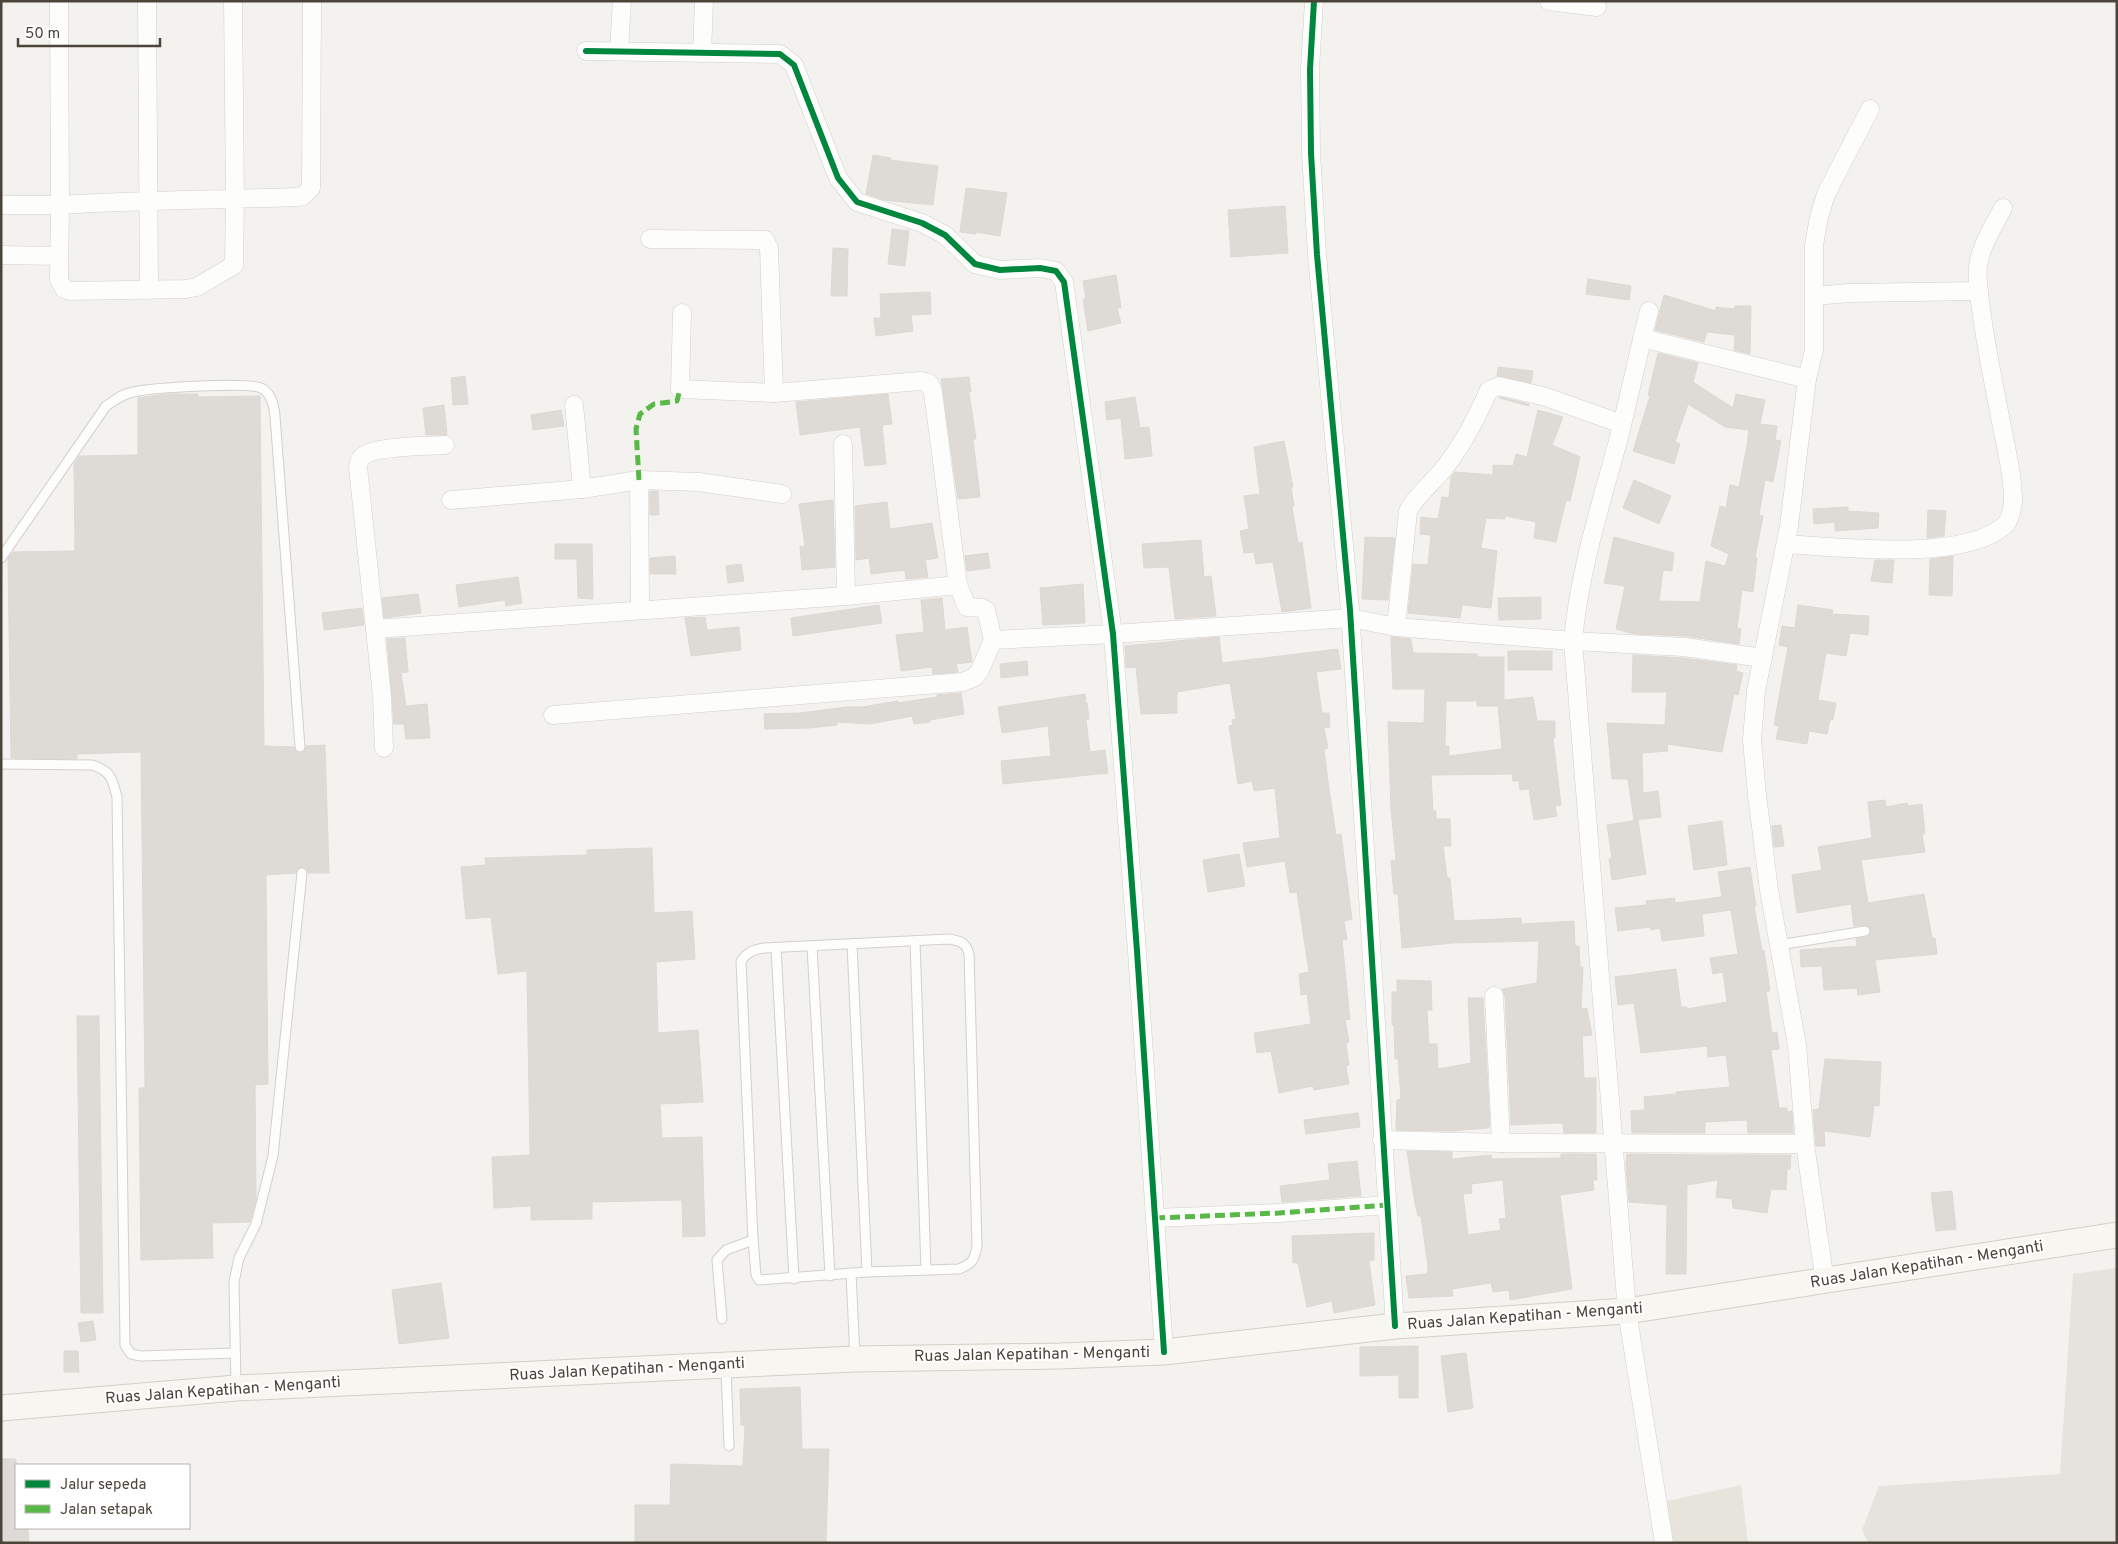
<svg xmlns="http://www.w3.org/2000/svg" width="2118" height="1544" viewBox="0 0 2118 1544" font-family="Overpass,sans-serif">
  <rect width="100%" height="100%" fill="#f4f2ee"/>
  <!-- residential -->
  <path fill="#e7e4dc" d="M1741,1485L1748,1543H1660L1658,1503Z"/>
  <!-- industrial -->
  <path fill="#e6e2de" d="M2117,1268V1543H1868L1862,1530L1879,1486L2060,1474L2073,1274Z"/>
  <!-- building -->
  <g fill="#dedbd6" stroke="#dcd9d4" fill-rule="evenodd">
    <path d="M873,155L891,158L890,160L938,166L933,205L884,200L866,194Z"/>
    <path d="M966,188L1007,193L1000,236L976,232V234L960,232Z"/>
    <path d="M1285,206L1288,253L1231,257L1228,210Z"/>
    <path d="M892,229L909,231L905,266L888,264Z"/>
    <path d="M833,248L848,249L847,296H831Z"/>
    <path d="M1116,275L1121,308H1117L1121,323L1088,331L1083,299H1086L1083,281Z"/>
    <path d="M1588,279L1631,286L1629,300L1586,294Z"/>
    <path d="M930,292L931,314L911,315L913,331L876,336L874,318H881L880,294Z"/>
    <path d="M1664,295L1716,311V307L1735,309V306H1751L1750,354L1734,350L1735,335L1707,332L1704,342L1655,330Z"/>
    <path d="M1658,353L1698,363L1693,382L1733,408L1736,394L1765,400L1760,424L1777,426L1775,440L1781,441L1773,482L1765,480L1759,515L1763,516L1755,558H1757L1753,592L1742,590L1737,628L1741,629L1739,644L1685,636L1634,634L1616,629L1625,586L1604,583L1614,537L1674,553L1672,571L1663,570L1659,601L1700,602L1706,561L1725,566L1729,554L1711,546L1720,506L1726,508L1730,485L1739,487L1747,446L1749,430L1725,427L1688,404L1675,442L1680,444L1674,464L1633,451L1650,396L1648,395Z"/>
    <path d="M1498,367L1533,371L1531,383L1497,376Z"/>
    <path d="M465,376L468,404L453,405L451,378Z"/>
    <path d="M969,377L971,392H969L976,439H973L980,497L958,499L941,379Z"/>
    <path d="M167,394H198V397L260,396L264,746L294,747L295,751L300,753L304,752L306,746L325,745L329,873H308L306,868L302,867L297,869L296,873L266,875L268,1084L255,1085L256,1199L250,1222L212,1223L213,1258L141,1260L139,1088H145L141,752L77,754V759L11,758L8,558L13,552L75,551L74,464L79,456L138,455V398Z"/>
    <path d="M888,394L892,424L882,425L886,464L865,466L860,427L800,435L796,402Z"/>
    <path d="M1135,397L1140,428L1149,427L1152,456L1125,459L1121,418L1107,420L1105,402Z"/>
    <path d="M1500,397L1529,404V406L1499,398Z"/>
    <path d="M444,405L447,435H426L423,408Z"/>
    <path d="M561,410L564,426L533,430L531,415Z"/>
    <path d="M1538,410L1563,417L1552,445L1580,457L1570,501L1566,500L1556,542L1534,538L1536,522L1505,516V519L1486,518L1481,548L1497,551L1491,608L1462,605L1460,618L1408,613L1413,564L1428,565L1431,535L1420,534L1421,517L1438,519L1442,497L1449,498L1451,477L1455,472L1493,475V465L1513,466L1516,454L1527,457Z"/>
    <path d="M1284,441L1293,487H1291L1294,506H1292L1298,543L1302,542L1311,608L1282,612L1273,562L1256,564L1254,552L1244,553L1240,531L1249,529L1244,496L1260,494L1254,447Z"/>
    <path d="M1634,480L1671,496L1659,524L1623,508Z"/>
    <path d="M650,491H658L659,515H650Z"/>
    <path d="M833,500L835,567L802,570L800,547L805,546L799,504Z"/>
    <path d="M887,502L890,529L932,523L938,558L925,560L928,577L906,579L905,570L871,574L869,558L856,560L855,506Z"/>
    <path d="M1848,507V511L1879,513L1878,528L1835,531V522L1814,524L1813,509Z"/>
    <path d="M1928,510L1946,511L1944,536L1927,538Z"/>
    <path d="M1365,537L1395,538L1388,600L1362,599Z"/>
    <path d="M1201,540L1204,577L1211,576L1216,616L1175,619L1169,567L1144,568L1142,544Z"/>
    <path d="M555,544H592L593,599L578,598L577,559H555Z"/>
    <path d="M988,553L990,568L967,571L965,556Z"/>
    <path d="M675,556L676,574H650V558Z"/>
    <path d="M1953,556L1952,596L1929,595L1930,559Z"/>
    <path d="M1875,560H1894L1892,583L1871,581Z"/>
    <path d="M741,564L744,581L728,583L726,566Z"/>
    <path d="M518,577L522,603L506,606L505,600L459,607L456,585Z"/>
    <path d="M1083,584L1085,623L1043,625L1040,588Z"/>
    <path d="M418,594L421,613L384,618L382,598Z"/>
    <path d="M1541,597V619L1499,620L1498,598Z"/>
    <path d="M942,598L945,630L967,627L972,662L956,664L958,672L933,674L932,667L901,671L896,635L924,632L921,600Z"/>
    <path d="M879,605L882,623L793,636L791,618Z"/>
    <path d="M1798,605L1833,610L1832,614L1869,616L1868,635L1850,633L1846,656L1826,653L1818,700L1836,703L1833,720H1830L1827,734L1809,731L1807,744L1776,739L1779,726L1774,725L1788,647L1779,645L1782,626L1795,628Z"/>
    <path d="M362,608L364,625L324,630L322,613Z"/>
    <path d="M705,617L707,630L739,627L741,650L691,656L685,618Z"/>
    <path d="M1219,637L1222,663L1338,649L1341,669L1316,672L1322,713H1329L1330,727L1324,728L1328,748L1324,749L1328,782L1336,835L1341,834L1352,919L1344,921L1347,939L1342,940L1350,1019L1345,1020L1349,1042L1346,1043L1349,1065L1346,1066L1349,1084L1314,1090L1313,1086L1279,1093L1271,1051L1257,1053L1254,1033L1311,1024L1307,994L1301,995L1299,974L1309,972L1297,892L1290,893L1285,861L1247,867L1243,843L1280,838L1275,788L1254,791L1252,781L1238,784L1229,726L1233,725L1232,720L1236,719L1230,683L1177,692V713L1141,714L1136,667L1126,668L1125,646Z"/>
    <path d="M1391,637L1411,639L1413,653L1477,654V657H1504V700L1533,697L1537,721H1555V738H1553L1561,805L1555,806L1557,816L1534,820L1529,789L1520,790L1519,781H1513L1512,774L1431,775L1433,811H1436V819H1450L1451,846H1443L1447,878H1450L1454,921L1521,918L1522,924L1574,921L1575,946H1579L1580,967H1583L1581,1009L1587,1008L1592,1035L1582,1036L1584,1078H1596V1133H1564L1563,1124L1559,1123L1511,1125L1505,996L1502,989L1537,983L1539,941L1453,943L1402,948L1398,894H1394L1391,861L1396,860L1391,809L1388,722L1424,723L1425,689H1393ZM1446,701H1477V706H1498L1502,749L1449,756V746H1445Z"/>
    <path d="M405,638L408,672L401,673L406,706L427,704L430,738L406,739L404,724H394L387,639Z"/>
    <rect x="1508" y="651" width="44" height="19"/>
    <path d="M1633,655L1683,658L1737,665L1736,671L1743,673L1738,695L1734,694L1722,752L1667,744L1668,751L1642,753L1643,793L1658,791L1661,817L1634,820L1628,779H1612L1607,723L1665,725L1667,692H1632Z"/>
    <path d="M1027,661L1028,675L1001,678L1000,664Z"/>
    <path d="M961,693L964,714L930,720V722L914,724L912,716L870,724L837,722V725L809,728L765,729L764,714L800,713L847,707H862L898,701V703L937,697V695Z"/>
    <path d="M1085,694L1086,704L1087,703L1089,719L1086,720L1090,752L1105,750L1108,773L1003,784L1001,761L1051,756L1048,726L1002,733L998,707Z"/>
    <path d="M1885,800L1886,807L1907,803L1908,806L1922,804L1925,834H1922L1925,852L1861,860L1868,903L1924,894L1932,938H1935L1937,954L1875,960L1880,992L1858,995L1857,988L1824,990L1822,966L1801,967L1800,950L1857,946L1856,939L1869,936L1871,930L1867,925L1854,926L1851,904L1797,913L1792,875L1822,870L1818,847L1872,838L1868,802Z"/>
    <path d="M1638,820L1646,874L1612,880L1609,859L1612,858L1607,825Z"/>
    <path d="M1722,821L1727,865L1694,870L1688,826Z"/>
    <path d="M1781,825L1784,846L1774,847L1772,826Z"/>
    <path d="M652,848L654,913L692,911L695,959L656,962L658,1033L698,1030L703,1102L660,1104L662,1138L702,1137L705,1236L683,1237L682,1200L592,1202V1219L531,1220V1206L494,1208L492,1157L530,1155L527,971L498,974L491,917L466,919L461,867L486,865L485,858L587,855V850Z"/>
    <path d="M1239,854L1245,886L1208,892L1203,860Z"/>
    <path d="M1750,867L1756,906H1754L1762,951L1764,950L1770,991H1766L1772,1033L1777,1032L1779,1049L1771,1050L1779,1108H1787V1112L1792,1111L1793,1133H1748L1747,1120L1705,1122V1133H1632L1631,1111L1645,1110L1644,1097L1676,1094V1092L1730,1087L1726,1055L1708,1057L1707,1046L1641,1053L1634,1003L1618,1005L1615,977L1676,969L1681,1007H1687V1009L1727,1002L1723,972L1713,974L1710,958L1738,954L1731,910L1702,914L1704,936L1662,941L1660,928L1651,930L1650,927L1618,931L1615,908L1647,905L1646,901L1675,898V903L1722,897L1718,872Z"/>
    <path d="M1397,980L1431,981L1432,1010H1427L1429,1044H1437L1438,1069L1471,1063L1468,998H1483L1490,1126L1488,1128L1450,1131L1396,1130L1397,1100L1401,1099L1398,1059H1395L1394,1025H1392V992H1397Z"/>
    <path d="M77,1016H99L103,1313H81Z"/>
    <path d="M1825,1059L1881,1062L1879,1106L1874,1105L1870,1137L1824,1131L1825,1146H1816L1813,1110L1819,1109Z"/>
    <path d="M1358,1113L1360,1127L1306,1134L1304,1120Z"/>
    <path d="M1407,1151L1452,1152V1159L1491,1155L1492,1159L1561,1158V1154H1596L1597,1180H1593L1594,1190L1560,1195L1572,1289L1510,1300L1509,1290L1493,1292L1491,1283L1452,1289L1453,1296L1409,1298L1406,1276L1427,1274L1428,1266L1421,1216H1418L1415,1204ZM1503,1180L1506,1218L1499,1219L1501,1230L1468,1235L1463,1194L1472,1193L1471,1184Z"/>
    <path d="M1627,1154L1706,1155H1791L1790,1169H1787L1786,1190L1771,1189L1767,1213L1733,1208L1732,1199L1716,1197L1718,1180L1687,1185L1686,1274H1666L1667,1205L1629,1202L1626,1165Z"/>
    <path d="M1357,1161L1361,1196L1282,1202L1280,1186L1330,1180L1328,1164Z"/>
    <path d="M1952,1191L1956,1229L1936,1231L1931,1193Z"/>
    <path d="M1374,1233V1260L1369,1261L1375,1305L1334,1313L1332,1301L1307,1307L1298,1263H1293L1292,1236Z"/>
    <path d="M441,1283L449,1338L399,1344L392,1290Z"/>
    <path d="M93,1321L96,1340L81,1342L78,1323Z"/>
    <path d="M1418,1346V1398H1399V1375L1360,1376V1347Z"/>
    <path d="M64,1351H78L79,1372H64Z"/>
    <path d="M1466,1353L1473,1408L1448,1412L1441,1356Z"/>
    <path d="M800,1387L802,1449H829L826,1543H635V1505H670L671,1464L743,1466L745,1425H741L740,1389Z"/>
    <path d="M1,1459H16V1528H28L29,1543H1Z"/>
  </g>
  <g fill="none" stroke-linecap="round" stroke-linejoin="round">
    <!-- service casing -->
    <g stroke="#d2d0cb" stroke-width="11">
      <g id="service">
        <path d="M1,558L106,406C115,400 122,394 133,392C151,388 251,381 263,389C272,395 274,406 275,416L300,747"/>
        <path d="M1,764L92,765C111,771 112,778 117,797L125,1345L131,1354L141,1356L235,1353"/>
        <path d="M949,939C960,941 966,942 969,954L977,1246C974,1261 973,1263 959,1269L867,1272L759,1280L756,1275L753,1240L741,961C747,952 753,950 764,948Z"/>
        <path d="M915,941L926,1270"/>
        <path d="M852,944L867,1272"/>
        <path d="M1779,945L1865,931"/>
        <path d="M812,946L830,1276"/>
        <path d="M776,948L794,1279"/>
        <path d="M851,1273L855,1358"/>
        <path d="M722,1319L717,1260L726,1250L753,1240"/>
        <path d="M726,1368L729,1446"/>
        <path d="M236,1385L234,1282L239,1258L256,1224L273,1156L302,873"/>
      </g>
    </g>
    <!-- minor casing -->
    <g stroke="#d2d0cb" stroke-width="19">
      <g id="minor">
        <path d="M147,1L149,290"/>
        <path d="M233,1L235,199L234,265L197,287L186,289L69,291L64,289L59,280L60,205C138,200 218,200 297,197L303,196L311,188L312,1"/>
        <path d="M1314,1L1310,69L1311,153L1317,255L1350,610L1395,1326"/>
        <path d="M1549,1L1597,7"/>
        <path d="M586,51L780,54L794,65L838,178L857,202L922,223L945,235L975,264L1000,270L1040,268L1056,271L1064,282L1113,634L1137,951L1164,1352"/>
        <path d="M619,51L622,1"/>
        <path d="M702,53L704,1"/>
        <path d="M1,205H60L59,1"/>
        <path d="M650,239L765,240L769,248L774,393"/>
        <path d="M1,255L59,256"/>
        <path d="M1815,296L1849,293L1979,291"/>
        <path d="M1649,311C1638,354 1629,398 1618,441C1600,507 1579,572 1573,641L1627,1311L1664,1543"/>
        <path d="M1642,338L1807,379L1789,526L1756,691L1752,740L1757,795L1769,890L1797,1045L1805,1144L1825,1282"/>
        <path d="M1807,379L1814,350V245L1819,217L1826,194L1870,109"/>
        <path d="M574,405L582,489"/>
        <path d="M843,444L846,596"/>
        <path d="M639,480L640,609"/>
        <path d="M451,500L582,489L639,480L699,482L782,494"/>
        <path d="M1786,544C1840,547 1961,562 2004,526C2010,521 2012,510 2013,502C2013,477 2007,452 2002,427C1995,390 1987,353 1982,316C1980,300 1976,283 1978,267C1980,246 1994,226 2003,208"/>
        <path d="M1396,627L1573,641L1684,647L1763,658"/>
        <path d="M375,629L358,467C359,463 359,459 363,456C375,446 427,446 445,445"/>
        <path d="M993,640L1113,634L1350,618L1396,627L1408,511C1418,493 1433,483 1445,467C1464,443 1476,418 1489,390L1499,386L1546,397L1622,424"/>
        <path d="M553,715L963,682L975,677L980,670L993,640L986,610L982,608L967,607L958,585L933,392L929,383L921,381L774,393L680,389L682,313"/>
        <path d="M384,748L382,696L375,629L846,596L958,585"/>
        <path d="M1494,996L1501,1143"/>
        <path d="M1382,1140L1501,1143L1805,1144"/>
        <path d="M1155,1218L1279,1213L1387,1205"/>
      </g>
    </g>
    <!-- secondary casing -->
    <g stroke="#d3cfc5" stroke-width="27">
      <path id="secondary" d="M1,1408L236,1388L855,1359L1060,1356L1164,1352L1395,1326L1627,1311L2117,1235"/>
    </g>
    <!-- service -->
    <use href="#service" stroke="#fdfdfc" stroke-width="9"/>
    <!-- minor -->
    <use href="#minor" stroke="#fdfdfc" stroke-width="18"/>
    <!-- secondary -->
    <use href="#secondary" stroke="#f7f6f1" stroke-width="25"/>
    <!-- quiet -->
    <g stroke="#58b947" stroke-width="5" stroke-dasharray="10 5" stroke-linecap="butt">
      <path d="M639,480L636,429L640,414L654,404L677,401L680,389"/>
      <path d="M1155,1218L1279,1213L1387,1205"/>
    </g>
    <!-- cycleway casing -->
    <g stroke="#fff" stroke-width="9">
      <g id="cycleway">
        <path d="M1314,1L1310,69L1311,153L1317,255L1350,610L1395,1326"/>
        <path d="M586,51L780,54L794,65L838,178L857,202L922,223L945,235L975,264L1000,270L1040,268L1056,271L1064,282L1113,634L1137,951L1164,1352"/>
      </g>
    </g>
    <!-- cycleway -->
    <use href="#cycleway" stroke="#00873e" stroke-width="6"/>
  </g>
  <g text-anchor="middle" dominant-baseline="central" stroke-width="4" stroke-linejoin="round" paint-order="stroke">
    <!-- street labels -->
    <g font-size="16" fill="#4b4439" stroke="#fff">
      <text transform="translate(1927 1265) rotate(-9)">Ruas Jalan Kepatihan - Menganti</text>
      <text transform="translate(1525 1317) rotate(-4)">Ruas Jalan Kepatihan - Menganti</text>
      <text transform="translate(1032 1355) rotate(-1)">Ruas Jalan Kepatihan - Menganti</text>
      <text transform="translate(627 1370) rotate(-3)">Ruas Jalan Kepatihan - Menganti</text>
      <text transform="translate(223 1391) rotate(-4)">Ruas Jalan Kepatihan - Menganti</text>
    </g>
  </g>
  <!-- border -->
  <rect width="2118" height="1544" fill="none" stroke="#4b4439" stroke-width="5"/>
  <!-- legend -->
  <rect x="15" y="1464" width="175" height="65" fill="#ffffff" stroke="#b7b4b0"/>
  <rect x="25" y="1480" width="25" height="8" fill="#00873e" stroke="#b7b4b0"/>
  <text x="60" y="1489" font-size="15" fill="#4b4439">Jalur sepeda</text>
  <rect x="25" y="1505" width="25" height="8" fill="#58b947" stroke="#b7b4b0"/>
  <text x="60" y="1514" font-size="15" fill="#4b4439">Jalan setapak</text>
  <!-- scale -->
  <path d="M18 38v8h142v-8" fill="none" stroke="#4b4439" stroke-width="2.5"/>
  <text x="25" y="38" font-size="15" fill="#4b4439" stroke="#ffffff" stroke-width="4" paint-order="stroke">50 m</text>
</svg>
